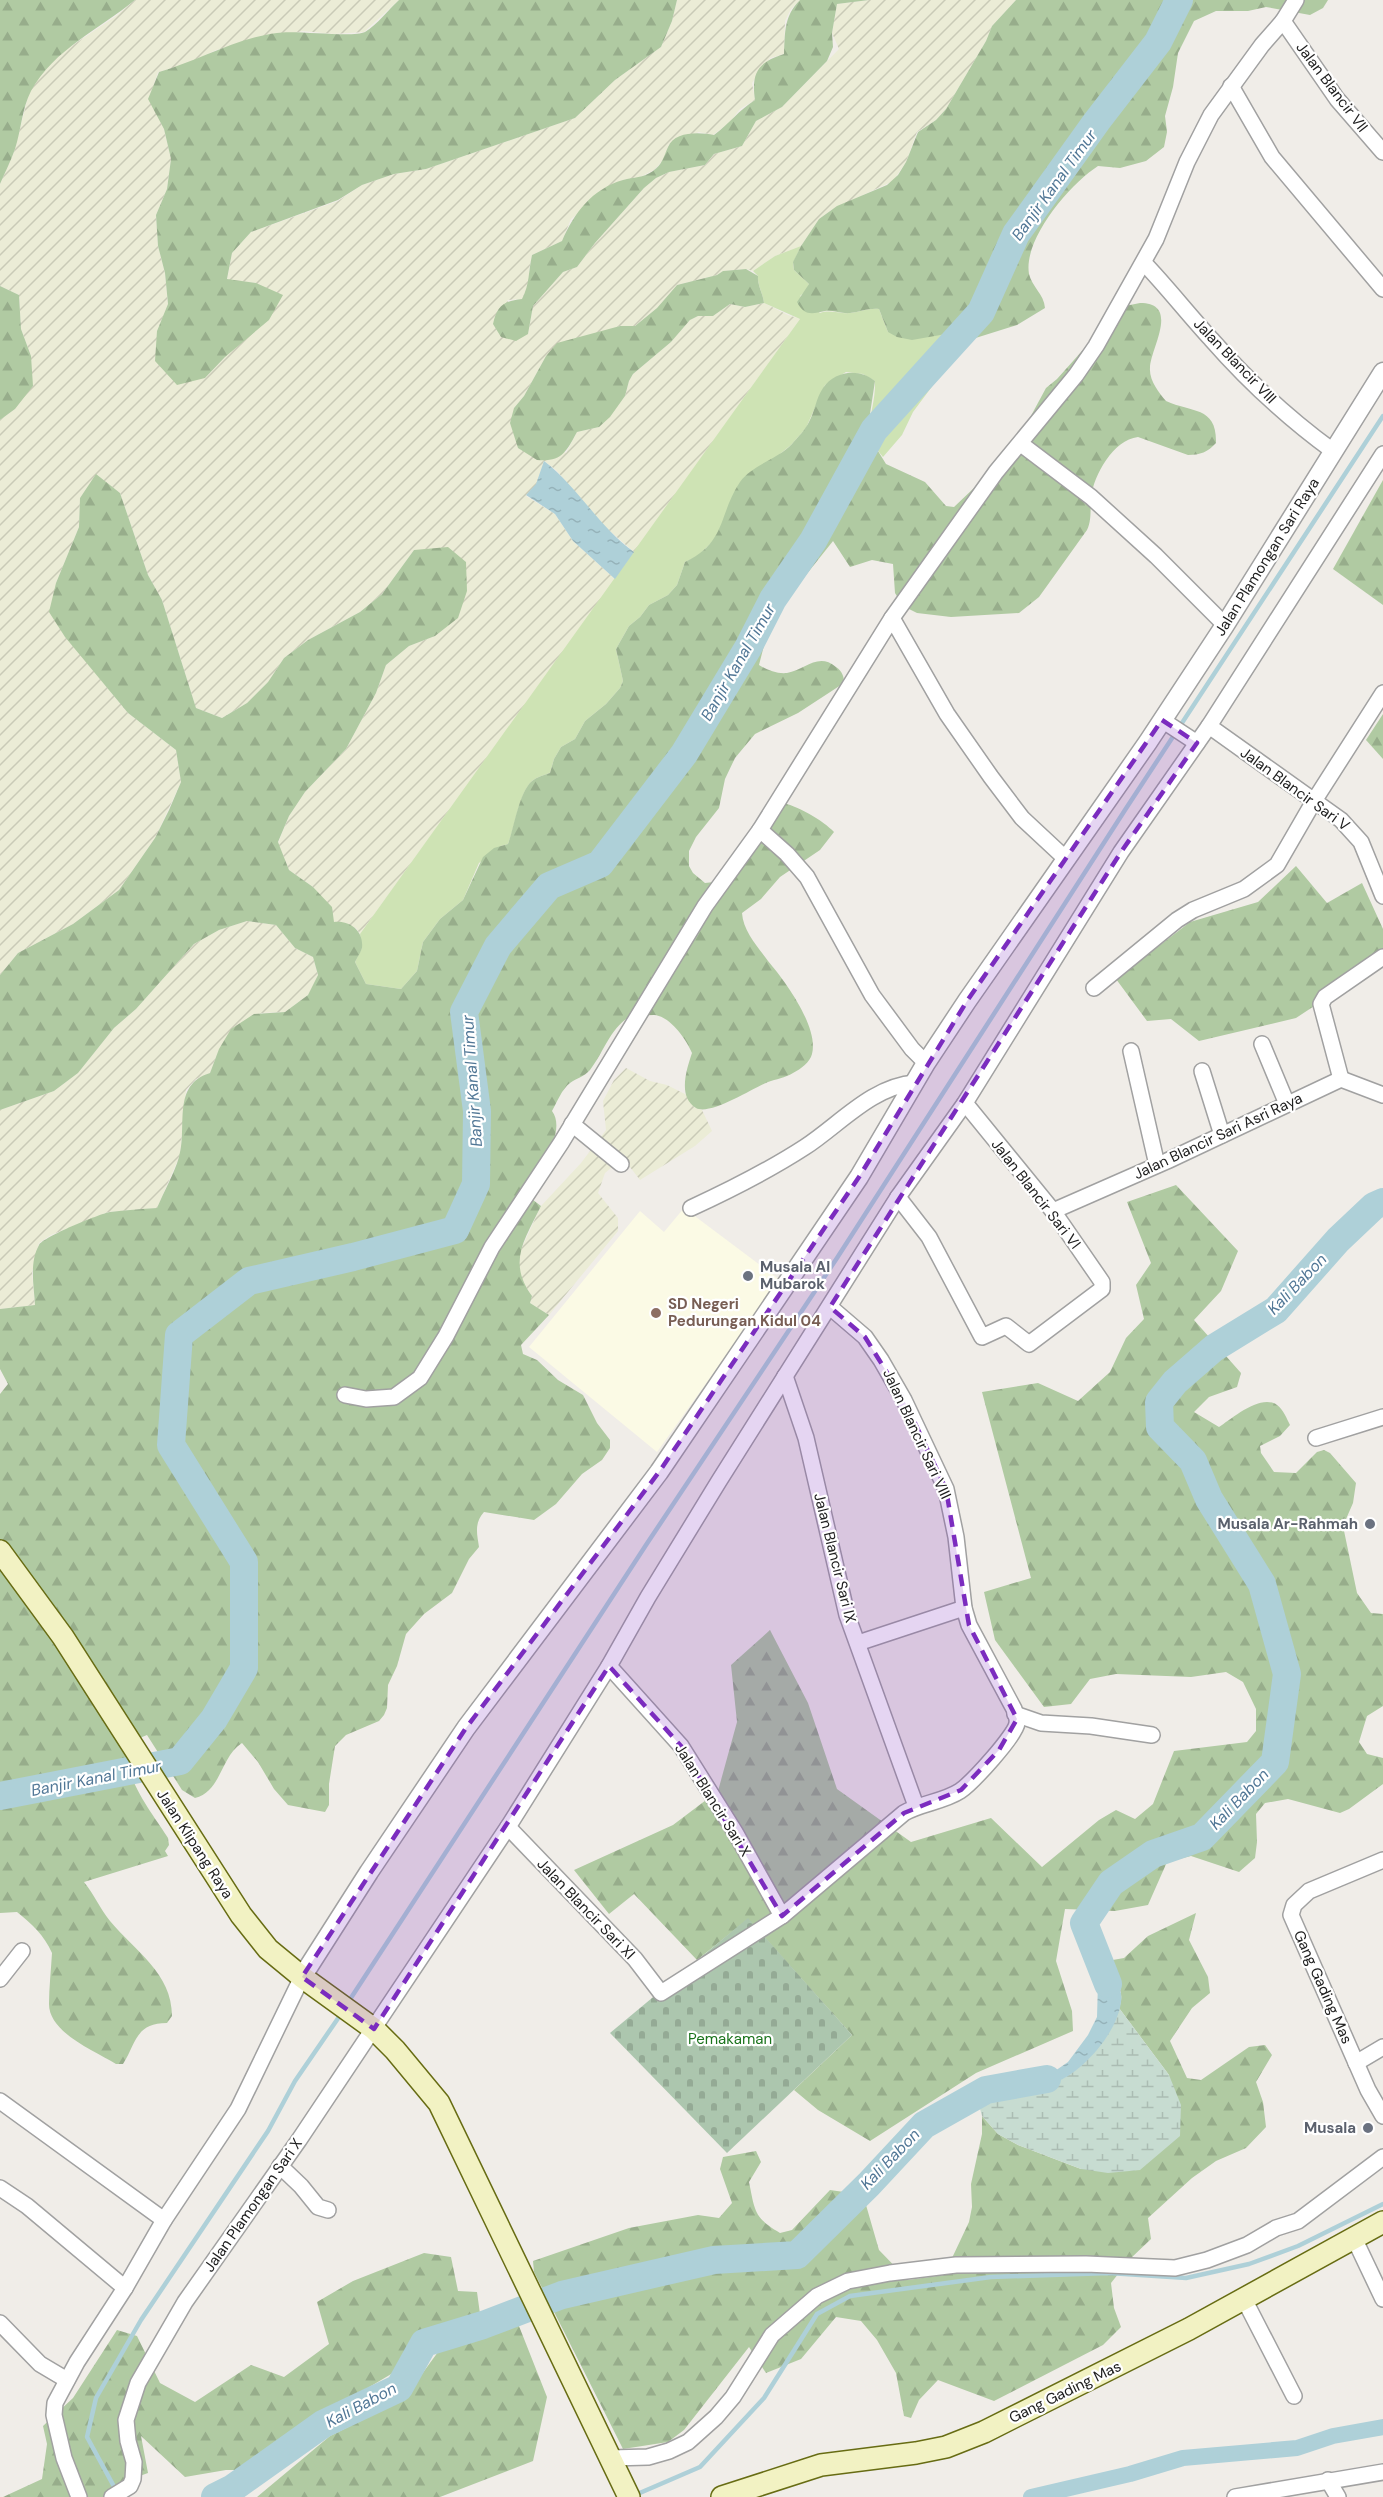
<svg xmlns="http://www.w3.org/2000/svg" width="1383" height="2497" viewBox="0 0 1383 2497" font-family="'DM Sans',sans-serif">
  <defs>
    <pattern id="farmland-furrows" width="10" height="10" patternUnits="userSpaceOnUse" patternTransform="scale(1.5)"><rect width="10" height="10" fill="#ebecd6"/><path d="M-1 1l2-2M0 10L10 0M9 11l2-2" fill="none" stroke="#c9cab7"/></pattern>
    <pattern id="forest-firs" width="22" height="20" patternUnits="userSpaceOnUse" patternTransform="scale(1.5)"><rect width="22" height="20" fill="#b0caa2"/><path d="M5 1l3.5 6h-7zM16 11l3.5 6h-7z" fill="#97ad8b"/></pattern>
    <pattern id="wetland-marsh" width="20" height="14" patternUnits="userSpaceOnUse" patternTransform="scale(1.5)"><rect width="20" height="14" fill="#c7dcd1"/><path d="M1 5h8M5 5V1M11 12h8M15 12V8" fill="none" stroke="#abbcb3"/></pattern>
    <pattern id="cemetery-stones" width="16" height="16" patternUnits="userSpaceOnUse" patternTransform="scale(1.5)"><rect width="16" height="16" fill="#acc6ae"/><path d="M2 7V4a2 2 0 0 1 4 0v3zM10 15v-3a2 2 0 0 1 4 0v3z" fill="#94aa95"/></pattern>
    <pattern id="water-ripples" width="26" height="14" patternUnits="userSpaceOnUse" patternTransform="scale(1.5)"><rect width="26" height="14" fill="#aed0d8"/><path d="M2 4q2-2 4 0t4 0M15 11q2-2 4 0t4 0" fill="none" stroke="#95b2b9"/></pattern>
  </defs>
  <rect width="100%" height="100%" fill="#f0ede8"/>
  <!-- education -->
  <path fill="#fbfae5" d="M684,1208L780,1280L657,1452L529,1347L640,1211L664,1232Z"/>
  <!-- farmland -->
  <g fill="url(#farmland-furrows)">
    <path d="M135,0H399L364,32L334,34L303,31L216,50L187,64L158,72L149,99L164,129L171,159L167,189L156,215L158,246L165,273L168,305L157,331L205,378L225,357L256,283L227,280L232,253L251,232L338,201L362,185L394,174L426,169L575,118L615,80L661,47L672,21L677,0H800L791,9L785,21L784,54L770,58L752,83L755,100L740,109L730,122L713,135L699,132L669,144L664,159L654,170L638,178L623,180L571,219L562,241L532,255L529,270V285L522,299L507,300L528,334L533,306L563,272L577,267L595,243L644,188L656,178L669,172L705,165L714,154L742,146L756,121L782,107L839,49L832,33L837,4L869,0H1016L992,26L986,41L946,109L936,120L917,132L906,162L893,181L831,210L819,219L801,246L775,256L753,271L746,269L723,271L717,275L677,285L657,308L635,326H620L546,356L524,396L514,408L566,453L577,432L599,427L625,396L629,381L633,374L671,342L690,320L698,316H713L730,304L745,307L764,303L788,315L800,319L634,552L604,526L556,470L544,461L536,485L526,496L555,514L573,541L615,579L360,934L356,928L334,923L313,887L289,870L278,843L289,816L305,792L346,749L376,693L386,665L409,646L435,636L414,550L382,594L360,612L308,640L284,658L268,682L247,703L222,718L196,708L162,600L148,575L120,493L96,475L80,498L79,527L56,583L66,637L128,713L176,750L181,782L155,838L119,890L73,924L18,953L0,975V420L15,409L31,356L21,329L19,295L0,286V184L14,152L29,93L45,68L67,49L116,16Z"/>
    <path d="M247,921L276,925L295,948L313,957L318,975L316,982L308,995L285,1012L261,1013L216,1057L210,1073L196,1079L186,1090L180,1155L157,1208L108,1212L51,1235L39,1243L35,1258L32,1273L35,1305L0,1309V1110L54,1091L78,1073L114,1028L136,1009L194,944L219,930Z"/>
    <path d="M626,1068L650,1081L667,1085L687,1095L694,1107L702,1110L712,1131L695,1146L640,1180L623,1158L605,1173L598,1193L618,1218V1231L549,1315L530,1303L532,1296L520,1278L518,1256L541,1206L581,1163L606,1130L603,1101L614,1080Z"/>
  </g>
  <!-- grass -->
  <path fill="#cee3b4" d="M801,246L793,263L794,270L809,284L806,291L800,296L820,313C830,309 839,314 850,313C860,312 868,308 879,309L888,332L934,335L946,334L966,341L913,412L902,435L883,457C859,429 876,412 875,381L863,374L846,372L825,385L806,428L791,445L775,458L748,474L716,538L698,556L685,562L677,585L668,595L649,605L640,617L629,626L616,649L623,681L620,688L606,704L585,721L575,739L561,747L554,759L550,773C544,775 537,777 532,781C519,793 515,827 508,844L501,846L479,863L463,900L440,919L423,942L417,971L401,989L366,984L355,962L362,948L360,934L800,319L764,303C763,293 757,285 758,276L753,271L775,256Z"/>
  <!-- forest -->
  <g fill="url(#forest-firs)">
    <path d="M0,0H135C100,29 54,49 31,91C22,108 21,131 15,149C11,161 5,172 0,184Z"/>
    <path d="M399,0H677L672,21L661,47L615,80L575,118L426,169L394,174L362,185L338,200L251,232L232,253L227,279L256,283L283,295L269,320L225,357L205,378L177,385L155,361L157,331L168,304L165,273L158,246L156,215L167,189L171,159L164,129L148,99L159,72C198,61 236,38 277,33C296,30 353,38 365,32C377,25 389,9 399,0Z"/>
    <path d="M800,0H869L837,4L832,33L833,47L827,61L782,107L756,121L742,146L714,154L705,165L669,172L656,178L644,188L595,243L577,267L563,272L533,306L528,334L516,341L501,337L493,324C497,306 503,301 522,299C530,283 528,273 532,255L562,241C574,213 592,189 623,180C634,177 643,178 653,171C662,165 664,156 668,147C674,131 700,132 714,135C729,124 739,110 755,100C751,73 758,62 784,54C785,32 784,16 800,0Z"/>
    <path d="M1016,0H1328L1323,8L1310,15L1266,7L1248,11H1216L1194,21L1178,53L1173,87L1165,116L1167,132L1164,147L1146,161L1120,168L1098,166C1070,184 1023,239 1029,274C1032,287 1044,294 1045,308L1017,325L966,341L946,334L912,340L897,337L888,332L879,309C868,308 860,312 850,313C842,314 833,310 825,311C812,314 804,316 797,302L809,284L794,270L793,262L801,246L819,219L837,206L887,185L898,175L906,162L918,132L936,120L946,109L986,41L992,26Z"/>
    <path d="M746,269L758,276C757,285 763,293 764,303L745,307L730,304L713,316H698L690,320L671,342L633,374L629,381L625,396L610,417L599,427L577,432C566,452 562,462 537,460L518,448L510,423L514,408L524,396L546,356L557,343L620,326H635L657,308L677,285L717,275L723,271Z"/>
    <path d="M0,286L19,295L21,329L31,356L33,386L15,409L0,420Z"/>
    <path d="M1140,303C1181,303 1150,349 1150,368C1149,380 1159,393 1166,401C1192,413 1217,406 1216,443C1208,452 1200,455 1188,455L1138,437C1113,440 1094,475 1091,497C1090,509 1092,520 1087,530L1039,597L1019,613L951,617L917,613L903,606L895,593L893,564L872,560L850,567L833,541L782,605L768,630L759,665C767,670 777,674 787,673C805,670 818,652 836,667C842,671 844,676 844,683L798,713L755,734L735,758L725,779L719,808L696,837L689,851V866L693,873L705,883L714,882L781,803C795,804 824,821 834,832L820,850L780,877L761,899L742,913C743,931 758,947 768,961C785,981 819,1027 812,1054C810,1062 801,1069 793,1073C785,1078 776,1079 768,1082C753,1088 710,1116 696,1108C677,1097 687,1068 692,1053C686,1039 670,1016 654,1015C646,1015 637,1016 629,1017C609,1030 604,1052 590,1070C584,1077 577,1078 570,1083C562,1089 557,1102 552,1111C568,1133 536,1173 524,1193L541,1206C525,1239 507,1262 532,1296L530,1303L549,1315L521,1345L523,1354L537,1360L558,1380L583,1395L597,1423L610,1440V1448L602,1460L582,1474L556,1504L534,1520L484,1512C474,1523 477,1534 479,1547L469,1559L452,1593L424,1614L406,1634L397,1666L388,1685L387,1708L384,1715L379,1721L346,1735L335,1746L329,1784V1805L325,1812L288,1805L274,1789L258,1762L242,1743C220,1757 222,1791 195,1798L182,1790L147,1735C100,1751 153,1813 168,1838L169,1845L165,1851L168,1856L84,1882C94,1894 100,1909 110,1921C135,1951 172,1973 172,2016L167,2023C135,2023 136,2044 123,2064H116C95,2051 49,2033 49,2004C49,1988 51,1970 52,1953C44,1935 32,1924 17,1912L0,1913V1394L8,1384L0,1369V1309L35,1305C34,1286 29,1263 39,1245C43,1237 99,1214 110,1212C125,1210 141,1209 157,1208C164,1191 174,1174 179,1157C188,1126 171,1085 210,1073L219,1049L231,1029L254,1014L285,1012L308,995L318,975L313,957L295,948L276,925L247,921L219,930L194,944L136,1009L114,1028L78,1073L54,1091L0,1110V975L18,953L73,924L119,890L155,838L169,810L181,782L176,750L128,713L65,637L49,612L56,583L79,527L80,498L96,474L120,493L148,575L162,600L196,708L222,718L247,703L268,682L284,658L308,640L360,612L382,594L414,550L448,547L466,562L467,591L458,618L435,636L409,646L386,665L376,693L346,749L305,792L289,816L278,842L289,870L313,887L332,907L334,922C350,920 364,931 362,948C361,952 357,958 355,962L366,984L401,989L417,971L423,942L440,919L463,900L483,857L494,848L508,844C514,828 519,792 532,781C537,777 544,775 550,773L554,759L561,747L575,739L585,721L606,704L620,688L623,681L616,649L629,626L640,617L649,605L668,595L677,585L685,562C727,542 718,515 740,482C752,465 778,459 792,444C798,437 805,430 809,422C815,411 816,398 823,388C835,370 860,368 875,381L868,427L878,451L886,464L925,482L946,506L954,507L996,467L1019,438L1046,388L1057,379L1090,342L1105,316L1125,306Z"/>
    <path d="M1383,480V605L1333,569Z"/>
    <path d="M1383,714V759L1366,740Z"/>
    <path d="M1296,866L1327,903L1362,883L1383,929V949L1353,970L1340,989L1296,1018L1199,1041L1171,1019L1147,1021L1116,979L1190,922L1258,902Z"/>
    <path d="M1176,1185L1238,1251L1221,1291L1194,1320L1241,1373L1237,1387L1209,1397L1194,1412L1219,1427C1231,1419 1261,1393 1277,1405C1283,1409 1287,1419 1290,1425L1280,1436L1260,1446L1261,1453L1274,1472L1296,1473L1317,1452L1324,1450L1330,1453L1356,1483L1353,1503L1343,1526L1357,1593L1371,1613L1383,1614V1706L1367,1716L1359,1742L1367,1754L1383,1758V1784L1349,1809L1340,1813L1288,1799L1265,1803L1256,1814L1257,1842L1255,1858L1239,1872L1191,1856L1167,1862L1148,1905L1115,1911L1065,1909L1056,1961L1072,2011L1073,2031L976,2073L870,2141L818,2110L794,2090L852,2035L748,1919L697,1960L634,1894L609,1914L574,1870L673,1825L718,1791L737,1722L731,1665L770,1630L808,1703L837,1789L911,1842L991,1818L1042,1867L1099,1820L1116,1810L1135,1819L1153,1804L1174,1751L1247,1742L1256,1731V1709L1243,1682L1226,1672L1191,1677L1116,1674L1090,1679L1071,1704L1044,1707L995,1640L984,1592L1031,1578L982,1392L1038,1383L1078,1401L1110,1372L1126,1338L1144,1319L1136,1285L1151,1263L1127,1202Z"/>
    <path d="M1196,1913L1189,1940L1208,1977L1210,1993L1192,2008L1170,2041L1187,2078L1201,2080L1249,2047L1265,2045L1272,2055L1256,2082L1263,2102L1266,2127L1246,2148L1216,2161L1192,2178L1148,2218L1151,2239L1130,2259L1111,2283L1114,2308L1121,2327L1103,2345L994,2401L938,2380L919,2400L911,2418L904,2416L896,2373L877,2340L861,2321L836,2317L801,2359L766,2373L749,2347L684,2430L668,2442L623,2449L534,2272L533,2261L629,2228L698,2215L719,2218L732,2203L720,2169L723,2157L756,2151L761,2162L749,2182C755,2211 754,2218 780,2233L792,2230L830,2190L844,2192L866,2205L879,2250L908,2280L944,2275L969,2222L972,2207L971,2184L982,2134V2116L998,2134L1018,2145L1081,2169L1169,2075L1119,2008C1126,1991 1115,1975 1107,1961L1124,1958L1148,1936Z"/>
    <path d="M424,2253L451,2257L458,2291L477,2292L480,2314L416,2336L403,2367L319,2417L254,2470H226L185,2477L141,2436L148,2473L120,2483L107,2497H3L42,2479L47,2444L43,2426L73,2398L117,2330L137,2336L160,2383L195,2402L251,2365L284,2377L329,2344L317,2302L353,2281Z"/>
    <path d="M517,2321L547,2397L533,2461L440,2497H257L330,2436L403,2400L438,2352Z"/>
  </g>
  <!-- wetland -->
  <path fill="url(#wetland-marsh)" d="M1119,2008L1169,2075L1181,2105L1180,2136L1140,2170L1108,2173L1081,2169L1018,2145L998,2134L982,2116L979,2105L975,2101C992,2090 1012,2092 1032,2089C1075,2083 1104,2046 1119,2008Z"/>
  <!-- cemetery -->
  <path fill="url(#cemetery-stones)" d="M748,1918L852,2035L727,2153L610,2033Z"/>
  <!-- water -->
  <g fill="url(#water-ripples)">
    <path d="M544,461C578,487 599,527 634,552L615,579L573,541L555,514L526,495L536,484Z"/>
    <path d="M1090,1948C1103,1947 1105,1957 1111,1968C1116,1979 1123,1990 1121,2002C1117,2034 1081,2074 1052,2084C1039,2089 1025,2089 1011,2092L1007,2084L1037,2079L1052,2073L1068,2062L1088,2035L1097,2017L1098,1982Z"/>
  </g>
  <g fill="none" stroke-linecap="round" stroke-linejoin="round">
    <!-- stream -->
    <g stroke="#aed0d8" stroke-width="4.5">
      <path d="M347,2004L646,1545L837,1258L1125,810L1383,416"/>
      <path d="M117,2492L87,2437L96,2398L141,2320L268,2131L295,2081L341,2014"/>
      <path d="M635,2495L700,2467L764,2398L817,2314L850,2296L991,2277L1109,2273L1186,2278L1249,2264L1298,2246L1383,2204"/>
    </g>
    <!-- canal -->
    <path stroke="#aed0d8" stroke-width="16" d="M1031,2497L1130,2474L1183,2458L1297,2448L1333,2436L1383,2427"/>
    <!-- river -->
    <g stroke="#aed0d8" stroke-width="28">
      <path d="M0,1796L180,1761L214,1719L244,1668V1562L171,1445L179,1335L249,1281L353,1257L455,1230L476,1184L477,1111L464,1012L498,946L549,886L600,864L684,754L748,648L773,599L813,541L874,430L981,312L1016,234L1097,121L1158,42L1179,0"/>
      <path d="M1108,1984L1084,1923L1111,1883L1153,1854L1202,1837L1275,1762L1287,1674L1262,1584L1209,1499L1193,1461L1160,1427L1159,1402L1175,1382L1214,1348L1276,1310L1338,1240L1374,1206L1383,1202"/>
      <path d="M215,2497L233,2488L323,2424L399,2388L424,2343L483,2325L562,2295L714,2260L797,2255L869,2184L924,2125L986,2090L1047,2079"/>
    </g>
    <!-- minor casing -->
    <g stroke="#a1a1a1" stroke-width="18">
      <g id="minor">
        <path d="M1283,21L1337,99L1383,152"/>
        <path d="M1231,86L1272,157L1383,289"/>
        <path d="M1144,263C1167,287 1188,314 1211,339C1247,380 1289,419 1333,451"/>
        <path d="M1021,444L1091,497L1156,556L1225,625"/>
        <path d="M892,618L996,472L1076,375L1096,346L1156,239L1187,162L1211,115L1262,45L1283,21L1296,0"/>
        <path d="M1162,720L1197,743"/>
        <path d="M1209,726L1341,820L1361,842L1383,896"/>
        <path d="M760,830L787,854L807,877L872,995L912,1049L926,1063"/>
        <path d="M1094,988L1177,920L1193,910L1244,889L1277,865L1314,801L1383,693"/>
        <path d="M1262,1044L1287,1104"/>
        <path d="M1131,1051L1157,1165"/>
        <path d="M1202,1071L1222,1135"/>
        <path d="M1341,1079L1321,1004L1325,997L1383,957"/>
        <path d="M572,1124L621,1164"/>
        <path d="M898,1197L929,1237L982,1337L1006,1326L1029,1344L1102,1289V1282L1053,1211L965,1103"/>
        <path d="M691,1208C730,1190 768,1171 805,1147C839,1125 872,1086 915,1083"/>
        <path d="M1053,1211L1167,1161L1341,1079L1383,1095"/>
        <path d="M785,1376L806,1438L847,1615L916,1806"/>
        <path d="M345,1395L366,1399L394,1397L420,1378L446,1336L492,1247L561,1143L705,906L760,830L892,618L947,714L991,777L1022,818L1066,859"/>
        <path d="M1316,1438L1383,1417"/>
        <path d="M858,1643L964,1608"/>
        <path d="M609,1666L681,1746L735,1832L782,1916"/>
        <path d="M1015,1714L1041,1723L1091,1726L1152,1735"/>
        <path d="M508,1827L635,1959L661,1993L782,1916L904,1813C921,1803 943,1802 960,1791C972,1783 1016,1735 1017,1723C1018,1718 1015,1713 1014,1709L969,1625L964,1608L956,1537L946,1489L904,1400L881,1360L865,1337L830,1307"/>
        <path d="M1383,1860L1309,1891L1294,1905L1291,1915L1368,2090L1383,2116"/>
        <path d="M0,1979L22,1951"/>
        <path d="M1356,2063L1383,2047"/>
        <path d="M0,2101L164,2220"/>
        <path d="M280,2166L301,2186L318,2207L328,2210"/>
        <path d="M0,2188L27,2206L125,2288"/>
        <path d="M1354,2238L1383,2299"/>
        <path d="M1244,2299L1294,2396"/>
        <path d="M0,2323L40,2364L67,2380"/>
        <path d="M611,2458L648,2457L669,2451L688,2442L716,2417L733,2397L772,2335L817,2296L848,2281L890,2273L956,2265L1086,2264L1175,2268L1207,2260L1247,2245L1276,2228L1298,2221L1383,2157"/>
        <path d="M1328,2480L1338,2497"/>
        <path d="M79,2497L64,2458L54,2415L55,2403L77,2362L125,2288L164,2220L238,2109L302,1977"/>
        <path d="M112,2497L130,2486L133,2479L134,2462L128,2441L126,2420L138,2383L185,2302L299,2140L508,1827L609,1666L648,1597L719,1481L898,1197L965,1103L1121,852L1209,726L1383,454"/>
        <path d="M1235,2497L1383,2472"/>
      </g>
    </g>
    <!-- tertiary casing -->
    <g stroke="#a1a1a1" stroke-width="21">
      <path id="tertiary" d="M302,1977L369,1872L466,1728L659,1472L859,1177L926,1063L967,1001L1148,742L1225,625L1383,372"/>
    </g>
    <!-- secondary casing -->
    <g stroke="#676c13" stroke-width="24">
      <g id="secondary">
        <path d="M0,1551L63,1637L241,1915L268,1949L302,1977L374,2029L395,2050L439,2103L629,2497"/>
        <path d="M722,2497L821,2465L916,2453L946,2447L984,2432L1189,2329L1383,2222"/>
      </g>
    </g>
    <!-- minor -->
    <use href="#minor" stroke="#fff" stroke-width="15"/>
    <!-- tertiary -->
    <use href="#tertiary" stroke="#fff" stroke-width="18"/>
    <!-- secondary -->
    <use href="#secondary" stroke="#f2f2c3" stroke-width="21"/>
  </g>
  <!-- marked area -->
  <path fill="#7b2cbf" fill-opacity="0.2" stroke="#7b2cbf" stroke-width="4.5" stroke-dasharray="12 8" stroke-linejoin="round" d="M1162,720L1197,743L1121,852L830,1307L865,1337L904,1400L946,1489L969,1625L1017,1719L999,1750L961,1790L904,1813L782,1916L681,1746L609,1666L374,2029L302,1977L466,1728L659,1472L859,1177L967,1001Z"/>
  <!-- markers -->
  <g fill="#6b7280" stroke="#fff" stroke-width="2">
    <circle cx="748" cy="1276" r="6"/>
    <circle cx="1370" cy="1524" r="6"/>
    <circle cx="1368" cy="2128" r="6"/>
  </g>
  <circle fill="#8d6e63" stroke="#fff" stroke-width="2" cx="656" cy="1313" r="6"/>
  <g text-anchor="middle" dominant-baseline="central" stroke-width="4.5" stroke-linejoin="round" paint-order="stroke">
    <!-- street labels -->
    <g font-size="15" fill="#202020" stroke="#fff">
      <text transform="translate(1332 87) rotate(53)">Jalan Blancir VII</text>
      <text transform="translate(1235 361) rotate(46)">Jalan Blancir VIII</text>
      <text transform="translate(1267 557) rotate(-58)">Jalan Plamongan Sari Raya</text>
      <text transform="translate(1295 789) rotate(36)">Jalan Blancir Sari V</text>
      <text transform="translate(1218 1136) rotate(-25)">Jalan Blancir Sari Asri Raya</text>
      <text transform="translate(1036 1194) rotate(52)">Jalan Blancir Sari VI</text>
      <text transform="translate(917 1434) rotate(65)">Jalan Blancir Sari VIII</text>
      <text transform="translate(835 1558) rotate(76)">Jalan Blancir Sari IX</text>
      <text transform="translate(713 1800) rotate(58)">Jalan Blancir Sari X</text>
      <text transform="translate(195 1844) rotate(57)">Jalan Klipang Raya</text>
      <text transform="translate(586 1909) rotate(46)">Jalan Blancir Sari XI</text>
      <text transform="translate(1323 1987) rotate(66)">Gang Gading Mas</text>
      <text transform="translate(253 2205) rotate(-55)">Jalan Plamongan Sari X</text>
      <text transform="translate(1065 2392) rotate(-26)">Gang Gading Mas</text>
    </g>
    <!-- worship labels -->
    <g font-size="15" font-weight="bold" fill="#5b616d" stroke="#fff" text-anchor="end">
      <text x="760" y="1267" text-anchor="start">Musala Al<tspan x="760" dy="17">Mubarok</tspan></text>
      <text x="1358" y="1524">Musala Ar-Rahmah</text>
      <text x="1356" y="2128">Musala</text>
    </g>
    <!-- education labels -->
    <g font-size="15" font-weight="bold" fill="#785e54" stroke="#fff" text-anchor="start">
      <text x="668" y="1304">SD Negeri<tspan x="668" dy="17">Pedurungan Kidul 04</tspan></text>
    </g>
    <!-- park labels -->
    <g font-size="15" fill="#1a731c" stroke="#fff">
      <text x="730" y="2039">Pemakaman</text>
    </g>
    <!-- water labels -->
    <g font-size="16" font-style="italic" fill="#517796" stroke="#fff">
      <text transform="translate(1054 185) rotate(-54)">Banjir Kanal Timur</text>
      <text transform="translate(738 662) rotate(-60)">Banjir Kanal Timur</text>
      <text transform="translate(472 1081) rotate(-94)">Banjir Kanal Timur</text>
      <text transform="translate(1297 1284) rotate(-46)">Kali Babon</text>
      <text transform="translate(96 1778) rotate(-11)">Banjir Kanal Timur</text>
      <text transform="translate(1239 1799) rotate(-46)">Kali Babon</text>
      <text transform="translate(890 2159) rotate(-46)">Kali Babon</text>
      <text transform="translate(361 2405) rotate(-28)">Kali Babon</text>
    </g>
  </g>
</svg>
